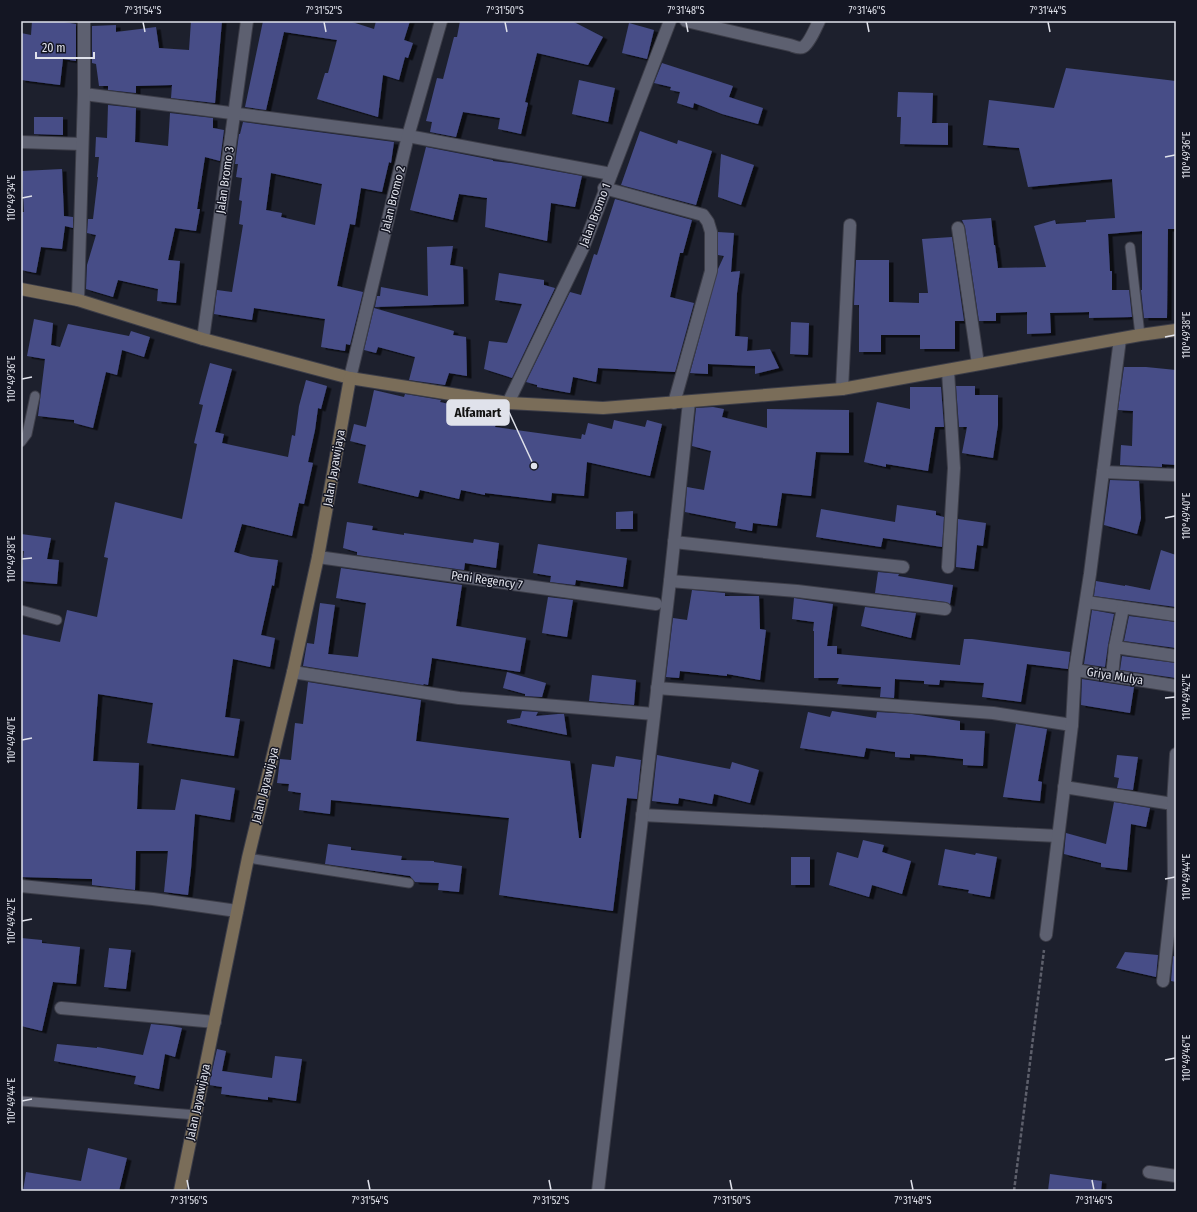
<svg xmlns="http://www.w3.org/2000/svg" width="1197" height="1212" viewBox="0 0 1197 1212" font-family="'Fira Sans Condensed',sans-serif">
  <defs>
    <filter id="shadow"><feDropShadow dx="4.5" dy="2.5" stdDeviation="0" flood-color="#0009"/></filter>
  </defs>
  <rect width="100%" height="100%" fill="#1d202d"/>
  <!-- building -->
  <g fill="#464d87" fill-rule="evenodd" filter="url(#shadow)">
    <path d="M32,21H58L76,24V61L63,59L60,85L21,80V33L31,35Z"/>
    <path d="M191,21H222L215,103L171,98L172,85L136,86V93L108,90V86H99L96,64L92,63V26L116,25V32L156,27L159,48L189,50Z"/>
    <path d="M263,21H349L374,29L376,21H410L404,40L413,43L408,58L405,57L399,80L383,75L378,117L317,99L325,73H328L337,40L284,32L266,110L245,107Z"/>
    <path d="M460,21H572L603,37L588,65L537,53L525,102L528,103L521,134L498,129L500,118L463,112L456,137L430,132L432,122L426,121L437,78L443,79L454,37H457Z"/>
    <path d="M629,23L654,30L647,59L622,53Z"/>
    <path d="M662,63L733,86L729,97L763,108L758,124L722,114L694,103L693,108L677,103L680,92L670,90L671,87L654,83Z"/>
    <path d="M1066,68L1176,81V229H1168L1167,318H1144L1141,290H1142V231L1108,234L1110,271H1112V290H1129L1132,317L1089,318V312L1050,313L1051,333L1027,334V312L996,313V321H979L965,227L962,220L991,218L994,245H995L998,268L1046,267L1034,226L1055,220L1056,224L1086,222V220L1115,218L1112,179L1028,187L1019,148L983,145L989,100L1054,108Z"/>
    <path d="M579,80L615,88L608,122L572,114Z"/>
    <path d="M898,92L933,93L932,123H948V145L900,144L901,117H897Z"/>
    <path d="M108,105L136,108L135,142L168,146L170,113L213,118V128L224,130L220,161L205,157L197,209H200L196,231L175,228L168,260L180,261L176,303L157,301L158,289L118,280L113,297L86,289L87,265L96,235L87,233L88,219H93L98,177H97L99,157H95L96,137L107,138Z"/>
    <path d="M34,117H63V135L34,134Z"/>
    <path d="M243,122L394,142L391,163L389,162L382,192L361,188L355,225L350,224L337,286L363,292L350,345L346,344L345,351L321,347L325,319L254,308L252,320L214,314L217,290L232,292L243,225L239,224L242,201L239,200L242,178L236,177L238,164H235L239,134H240ZM271,173L322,184L315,225L281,217L282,213L266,210Z"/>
    <path d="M640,131L677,144L678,140L712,151L696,205L621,185Z"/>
    <path d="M426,147L493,160V161L511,163L582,176L575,207L551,203L547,241L485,227L487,198L459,194L453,220L410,210Z"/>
    <path d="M721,154L754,165L741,205L718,197Z"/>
    <path d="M62,169L64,216L73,217V228L65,226L62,249L41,247L36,273L21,270V212H24L22,171Z"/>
    <path d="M615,199L692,220L683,253H680L670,297L694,303L675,372L598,368L596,382L573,377L570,393L537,387V385L526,382L570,292L581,295L594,254L597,255Z"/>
    <path d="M718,232L734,233L731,272L740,271L737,293L735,336L748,337L747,351L770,349L779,368L755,374V366L708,364V374L690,373L718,269L724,256L718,255Z"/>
    <path d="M952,237L964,321H955V349H920V335H881V352H859V305H854L856,260H889V302L919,303V293H928L922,239Z"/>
    <path d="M453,246L450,265L463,267L464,304L375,307L377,296H380L381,287L428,296L427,247Z"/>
    <path d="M499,273L544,280V285L555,288L512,378L484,369L489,341L507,343L522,304L495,300Z"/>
    <path d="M374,308L454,331L453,335L466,337L467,376L449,373L445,385L409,380L415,357L378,347L376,353L364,350Z"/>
    <path d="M34,319L53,323L51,345L60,347L68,324L129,336L131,331L150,337L144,357L122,350L117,375L106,372L93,428L74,423V420L38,416L45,359L27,356Z"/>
    <path d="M791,322L809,323L808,355L790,354Z"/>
    <path d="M210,363L232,369L215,432L224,434L222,443L288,457L292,435L295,436L299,406L306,380L327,386L321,409L318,408L315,430L308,462L313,463L304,504L299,503L292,536L242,524L234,552L251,557L278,560L274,586L272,585L261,635L275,638L270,667L233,659L225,717L240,719L234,756L147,743L153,703L98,694L93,761L139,763L137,809L175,810L181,779L235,788L230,820L195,814L191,869L188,895L164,892L168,851H136L135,890L92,885V879L21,877V634L60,642L67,610L97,617L108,558L104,557L115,502L182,519L197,444L194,443L203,405L199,404Z"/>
    <path d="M1124,367H1146L1176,370V465L1162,464V467L1120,465L1121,445L1132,446L1133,411L1118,410Z"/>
    <path d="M956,386H975V395H998V425L993,458L962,453L967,427H959Z"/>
    <path d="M910,387H941L944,427H935L928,471L886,464V467L864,462L877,402L910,409Z"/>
    <path d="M374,390L404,397L405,394L441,400L440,402L498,415L495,427L581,439L582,434L585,435L588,423L612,429L614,420L645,427L647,420L662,424L650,476L587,462L584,496L552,493L551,501L485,493V495L461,490L459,499L420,490L418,497L358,483L366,445L350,441L354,424L366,427Z"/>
    <path d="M713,407L724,409L722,417L767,428V409L849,410V453L816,452L811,496L782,493L777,526L753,523L752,531L735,528L736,522L685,512L687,487L704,490L711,451L692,446L696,408Z"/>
    <path d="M1110,480L1139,481L1141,518L1137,534L1104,525Z"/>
    <path d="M897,505L936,511V515L944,517L942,547L883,538L881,547L816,537L821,509L895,522Z"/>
    <path d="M633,511V529H616V512Z"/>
    <path d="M958,519L986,523L983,546L977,545L974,569L956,567Z"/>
    <path d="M347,522L373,526L372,530L404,535V533L473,543L474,539L499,543L496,568L465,563L464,570L357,555V552L343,548Z"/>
    <path d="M21,534L51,538L47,559L59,560L57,584L21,581L24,551H21Z"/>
    <path d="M538,544L627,558L623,587L576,580L575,585L550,582L551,576L533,573Z"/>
    <path d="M1161,550L1176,555V607L1094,596L1096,581L1125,586V585L1150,590Z"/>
    <path d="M341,568L462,585L456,626L526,638L520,672L432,658L428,685L424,684L423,685L303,666L307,643L314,644L320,603L335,605L328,654L358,657L366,603L336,598Z"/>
    <path d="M878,572L899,574L898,576L953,585L950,604L946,602L875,593Z"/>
    <path d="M692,590L725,593V596H759L760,629L766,630L760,680L727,674V676L680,671L679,678L666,677L673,618L687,620Z"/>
    <path d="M548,597L573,600L567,637L542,633Z"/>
    <path d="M794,598L833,604L827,646H837V654L960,665L964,639H972L1070,652L1068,669L1027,664L1021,702L982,697L984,683L940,680L939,685L924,684V681L895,679L894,698L880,697L881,687L837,684L839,678H814V631H813L814,622L792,619Z"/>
    <path d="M865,607L916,613L911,638L861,626Z"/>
    <path d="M1092,610L1114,614L1108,645L1105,667L1084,664Z"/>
    <path d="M1129,616L1176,622V648L1124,641Z"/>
    <path d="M1122,656L1176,663V678L1120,670Z"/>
    <path d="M507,672L546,683L542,697L525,696V694L503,688Z"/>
    <path d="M592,675L636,680L634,705L589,701Z"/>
    <path d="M1082,679L1134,687L1130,713L1081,705Z"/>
    <path d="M308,682L421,700L416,741L570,761L579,838H581L592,764L614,767L616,756L641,760L637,799L627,798L613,911L499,895L509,818L331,800L330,814L299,810L301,793L288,791L289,784L277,783L280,759L291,760L295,723L303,724Z"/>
    <path d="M522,711L538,712L536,716L558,714H564L567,735L507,723V720L520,718Z"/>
    <path d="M832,711L876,718L877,712L912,714L960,721V730L985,731L983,766L963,765V759L926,755L910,754V758L895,757V752L866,748L864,757L800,748L808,712L830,717Z"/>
    <path d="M1016,724L1047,729L1038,781L1042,782L1040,801L1003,797Z"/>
    <path d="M657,755L730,769L732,762L759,770L750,803L714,794L712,804L679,798L678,804L652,801Z"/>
    <path d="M1117,755L1138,757L1133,790L1117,788L1119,778L1114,777Z"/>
    <path d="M1114,802L1150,808L1146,827L1131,824L1127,870L1101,867V863L1064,854L1066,833L1106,844Z"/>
    <path d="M863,840L884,845L882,852L911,861L902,894L872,885L869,897L829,885L837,852L858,858Z"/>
    <path d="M328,844L351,847V850L402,856L401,860L434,861V862L462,866L459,892L438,890L439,883L415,882L410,876L325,864Z"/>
    <path d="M945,849L975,855L976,853L997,857L990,897L968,893L969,890L938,885Z"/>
    <rect x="791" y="857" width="19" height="28"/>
    <path d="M21,938L42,940V943L80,947L76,984L53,982L42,1031L21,1026Z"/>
    <path d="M109,948L131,950L126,989L104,987Z"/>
    <path d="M1125,952L1158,955L1156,977L1116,968Z"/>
    <path d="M1173,956L1176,957V982L1171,981Z"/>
    <path d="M151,1024L171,1026L182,1028L175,1057L165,1054L159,1089L134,1084L136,1076L54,1061L57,1044L97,1048V1047L143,1055Z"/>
    <path d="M217,1049L226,1051L222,1071L272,1078L275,1056L302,1059L296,1101L268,1097V1100L221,1094L222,1087L209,1085Z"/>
    <path d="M88,1148L127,1158L119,1191H23L26,1172L81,1181Z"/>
    <path d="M1050,1174L1102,1181L1101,1191H1048Z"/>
  </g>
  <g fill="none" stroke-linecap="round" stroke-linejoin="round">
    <!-- lane casing -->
    <g stroke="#3c3d48" stroke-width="11">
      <g id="lane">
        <path d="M1130,247L1140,335"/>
        <path d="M21,442L27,434L35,396"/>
        <path d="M21,610L57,620"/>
        <path d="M248,858L409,883"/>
        <path d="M21,1101L196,1115"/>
      </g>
    </g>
    <!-- street casing -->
    <g stroke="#3c3d48" stroke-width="14">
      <g id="street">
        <path d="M686,21L790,45C794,46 799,49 803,47C809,44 816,27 819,21"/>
        <path d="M84,94L408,136L611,174"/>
        <path d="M21,142L82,144"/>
        <path d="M604,188L703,215L708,222L711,232V271L674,403"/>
        <path d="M958,228L978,364"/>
        <path d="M78,300L84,94V21"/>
        <path d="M203,339L247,21"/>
        <path d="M350,378L408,136L441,21"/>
        <path d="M842,389L850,225"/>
        <path d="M508,403L583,248L670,21"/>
        <path d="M1103,472L1176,475"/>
        <path d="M674,542L903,567"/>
        <path d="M318,557L656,604"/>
        <path d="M948,567L954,468L948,371"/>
        <path d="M670,581L797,591L945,609"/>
        <path d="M1086,602L1176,615"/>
        <path d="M1115,647L1123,608"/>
        <path d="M1075,670L1176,686"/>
        <path d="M293,672L459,698L654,714"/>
        <path d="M1112,676L1115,647L1176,656"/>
        <path d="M657,688L993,713L1072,725"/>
        <path d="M1064,787L1173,804"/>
        <path d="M642,815L1058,836"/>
        <path d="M1174,882L1173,804L1176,754"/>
        <path d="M21,886L153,899L237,911"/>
        <path d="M1046,935L1072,725L1075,670L1090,574L1120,339"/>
        <path d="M1163,981L1174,882L1176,883"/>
        <path d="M61,1008L215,1022"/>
        <path d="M1149,1172L1176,1176"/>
        <path d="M598,1191L670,581L689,402"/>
      </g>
    </g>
    <!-- secondary casing -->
    <g stroke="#3c3d48" stroke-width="14">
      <g id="secondary">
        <path d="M21,289L78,300L203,339L350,378L508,403L603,408L842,389L1140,335L1176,330"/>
        <path d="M180,1191L248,858L293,672L318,557L350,378"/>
      </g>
    </g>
    <!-- path -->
    <path stroke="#5d5f6b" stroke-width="2.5" stroke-dasharray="4 2" stroke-linecap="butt" d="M1014,1191L1044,950"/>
    <!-- lane -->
    <use href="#lane" stroke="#5d6070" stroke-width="9"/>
    <!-- street -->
    <use href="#street" stroke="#5d6070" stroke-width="12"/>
    <!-- secondary -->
    <use href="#secondary" stroke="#7a6d59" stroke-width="12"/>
  </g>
  <!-- ticks -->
  <path fill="none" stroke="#e0e2eb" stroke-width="1.5" d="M143,22L145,32M324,22L326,32M505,22L507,32M686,22L688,32M867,22L869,32M1048,22L1050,32M1165,157L1175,155M22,198L32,196M1165,337L1175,335M22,379L32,377M1165,518L1175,516M22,559L32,558M1165,698L1175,697M22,740L32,738M1165,879L1175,877M22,921L32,919M1165,1060L1175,1058M22,1101L32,1099M187,1180L189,1190M368,1180L370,1190M549,1180L551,1190M730,1180L732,1190M911,1180L913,1190M1092,1180L1094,1190"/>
  <g text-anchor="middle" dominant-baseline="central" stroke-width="3" stroke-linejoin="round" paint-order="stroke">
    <!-- street labels -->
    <g font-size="12" fill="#e0e2eb" stroke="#141623">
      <text transform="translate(225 180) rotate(-82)">Jalan Bromo 3</text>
      <text transform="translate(393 199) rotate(-76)">Jalan Bromo 2</text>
      <text transform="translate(595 215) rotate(-69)">Jalan Bromo 1</text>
      <text transform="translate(334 468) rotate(-80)">Jalan Jayawijaya</text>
      <text transform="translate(487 580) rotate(8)">Peni Regency 7</text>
      <text transform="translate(1115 676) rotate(9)">Griya Mulya</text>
      <text transform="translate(265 785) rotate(-76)">Jalan Jayawijaya</text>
      <text transform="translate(198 1102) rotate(-78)">Jalan Jayawijaya</text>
    </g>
  </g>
  <!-- callouts -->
  <path fill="none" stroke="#e0e2eb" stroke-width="1.5" d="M534 466L509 412"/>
  <circle fill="#e0e2eb" stroke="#141623" stroke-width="1.5" cx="534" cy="466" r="4"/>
  <rect fill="#e0e2eb" stroke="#e0e2eb" stroke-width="1.5" x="447" y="400" width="62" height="25" rx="4"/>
  <g font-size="13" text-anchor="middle" font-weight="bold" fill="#111">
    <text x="478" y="417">Alfamart</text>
  </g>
  <!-- border -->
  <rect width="1197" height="1212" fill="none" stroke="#141623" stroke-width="44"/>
  <!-- scale -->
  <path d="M36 52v6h58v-6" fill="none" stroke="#e0e2eb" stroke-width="2"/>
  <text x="42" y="52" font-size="12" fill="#e0e2eb" stroke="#141623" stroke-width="3" paint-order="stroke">20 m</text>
  <rect x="22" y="22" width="1153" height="1168" fill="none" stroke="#e0e2eb" stroke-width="1.5"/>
  <g font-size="10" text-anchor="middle" fill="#e0e2eb">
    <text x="143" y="14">7°31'54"S</text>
    <text x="324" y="14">7°31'52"S</text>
    <text x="505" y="14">7°31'50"S</text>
    <text x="686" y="14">7°31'48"S</text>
    <text x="867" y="14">7°31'46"S</text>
    <text x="1048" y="14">7°31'44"S</text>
    <text transform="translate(1186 155) rotate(-90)" y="4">110°49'36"E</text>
    <text transform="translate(11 198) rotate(-90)" y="4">110°49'34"E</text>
    <text transform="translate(1186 335) rotate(-90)" y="4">110°49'38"E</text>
    <text transform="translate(11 379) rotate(-90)" y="4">110°49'36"E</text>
    <text transform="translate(1186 516) rotate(-90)" y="4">110°49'40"E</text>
    <text transform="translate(11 559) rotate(-90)" y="4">110°49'38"E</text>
    <text transform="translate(1186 697) rotate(-90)" y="4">110°49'42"E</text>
    <text transform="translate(11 740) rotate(-90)" y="4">110°49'40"E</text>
    <text transform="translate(1186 877) rotate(-90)" y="4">110°49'44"E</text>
    <text transform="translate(11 921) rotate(-90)" y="4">110°49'42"E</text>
    <text transform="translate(1186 1058) rotate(-90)" y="4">110°49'46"E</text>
    <text transform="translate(11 1101) rotate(-90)" y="4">110°49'44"E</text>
    <text x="189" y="1204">7°31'56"S</text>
    <text x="370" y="1204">7°31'54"S</text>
    <text x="551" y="1204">7°31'52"S</text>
    <text x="732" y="1204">7°31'50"S</text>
    <text x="913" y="1204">7°31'48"S</text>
    <text x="1094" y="1204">7°31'46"S</text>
  </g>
</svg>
